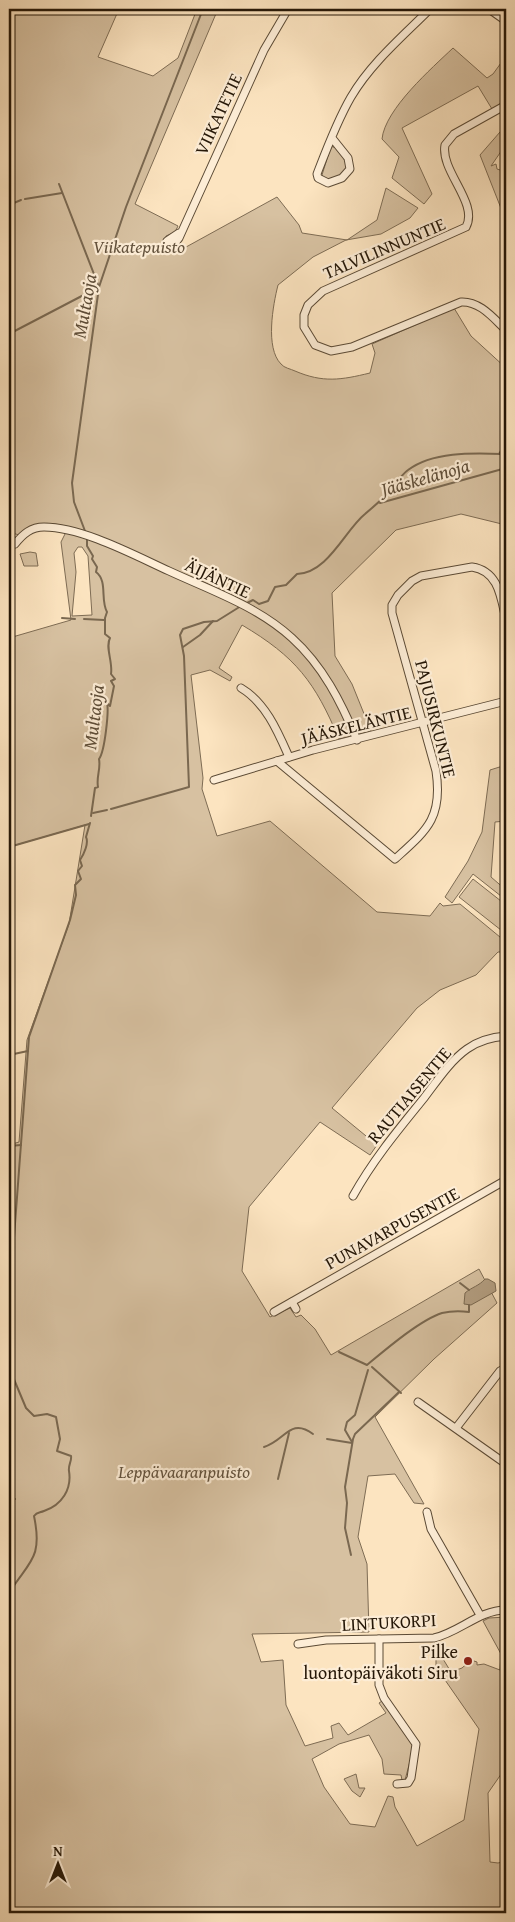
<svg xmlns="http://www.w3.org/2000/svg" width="515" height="1922" viewBox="0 0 515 1922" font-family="'Gentium Book Plus',serif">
  <rect width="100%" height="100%" fill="#fce4c0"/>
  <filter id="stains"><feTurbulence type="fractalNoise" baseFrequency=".004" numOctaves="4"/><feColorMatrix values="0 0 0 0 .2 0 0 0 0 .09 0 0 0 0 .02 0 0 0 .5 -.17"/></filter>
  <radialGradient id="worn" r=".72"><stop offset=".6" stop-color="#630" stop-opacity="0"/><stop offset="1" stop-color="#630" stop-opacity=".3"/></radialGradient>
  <!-- green -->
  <g fill="#d7c1a1" stroke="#7e6c54" fill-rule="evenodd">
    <path d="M9,9H119L98,57L153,76L178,58L197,9H218L135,204L178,226L175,232L166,236L165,241L178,247L177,252L277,197L299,225L302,233L347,240L377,220L386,188L418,208L410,218L381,234L346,240L313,257L278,285C273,305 265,348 281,364C284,368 291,369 295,371C323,383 341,380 370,373L375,353L372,344L454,308L471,336L506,368V525L461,514L396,530L332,593L335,656L352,684L371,731L339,739C315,682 296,657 242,625L219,668L232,677L230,681L210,670L191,675L203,778L202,789L217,836L270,821L377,912L430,916L440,903L443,906L460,904L506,942V952H498L476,975L440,990L417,1008L332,1108L377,1145L370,1155L320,1122L249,1207L242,1271L270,1317L290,1308L296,1317L301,1315L315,1329L331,1355L479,1269L497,1303L434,1359L375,1417L424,1504L414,1503L395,1474L368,1476L358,1537L367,1564L369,1632L252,1634L261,1662L283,1660L286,1705L305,1746L333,1738L331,1726L339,1723L348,1735L386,1713L379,1703L382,1701L412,1741L413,1750L405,1780H402L401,1775L384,1774L382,1759L369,1735L339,1744L312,1759L324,1787L350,1824L375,1827L388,1796L393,1797L395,1807L417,1846L464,1820L479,1729L436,1667V1648L441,1647L444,1652L440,1654L451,1672L462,1668L471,1660L477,1662V1665L484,1664L500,1670L501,1654L483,1621L489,1618L506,1617V1770H504L488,1793L490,1862L498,1863L506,1861V1913H9V1145L19,1142L27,1040L69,924L85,825L9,847V638L71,620L61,542L66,532L114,548C89,535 44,508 19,535L9,532ZM78,547H82L88,556L92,615L72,616L76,572L74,553Z"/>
    <path d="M453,48L487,78L493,74L506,56V101L492,109L478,86L402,128L432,194L424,204L392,178L399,157L382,139C385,109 432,68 453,48Z"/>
    <path d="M506,128V151L502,150L491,166L496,164L497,169L506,172V221L480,155L500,132Z"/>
    <path d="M331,146L340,150L347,166C344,177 334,181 324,178L322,175Z"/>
    <path d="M30,552L36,553L38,566H24L20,554Z"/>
    <path d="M506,765V821L495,822L491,877L506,890V900L473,874L452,903L445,897L468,861L482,832L490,770Z"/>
    <path d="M473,879L506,905V934L459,897Z"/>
    <path d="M356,1774L359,1788H365L360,1797L352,1791L344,1779Z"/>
  </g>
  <!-- water -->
  <path fill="#b39e81" stroke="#7a6850" d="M485,1279H488L495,1283L496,1291L471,1305L464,1304L465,1293C472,1287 479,1286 485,1279Z"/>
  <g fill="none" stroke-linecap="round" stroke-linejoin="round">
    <!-- stream -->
    <g stroke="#7a6850" stroke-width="2">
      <path d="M9,179L11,177"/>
      <path d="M25,199L62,193"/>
      <path d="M9,205L21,200"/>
      <path d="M9,334L99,287L59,184"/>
      <path d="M499,454L506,443"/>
      <path d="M380,503L506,468"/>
      <path d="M85,531L74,502L72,483L99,287L126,207L203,9"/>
      <path d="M87,539V546L93,556L92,559L97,567L96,572C108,581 100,600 107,612L105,618V634L110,638C105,647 113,662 111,674L115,679L111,681L114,686L110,706L107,703C109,710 105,751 99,759C101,769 96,777 98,787L95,788L91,816"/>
      <path d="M245,604L253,600L259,604L268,601L275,587L286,585L297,574C328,573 345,530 365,514C374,506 383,499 391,490C396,484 401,475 408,470C433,451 474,453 504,454"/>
      <path d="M62,618L75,619"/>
      <path d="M84,619L104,620"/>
      <path d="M183,647L200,635L213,621"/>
      <path d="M111,809L189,787L184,656L180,635L183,629L204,622L217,621L241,606"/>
      <path d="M93,813L107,810"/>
      <path d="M9,847L89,824"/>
      <path d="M9,1055L28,1051"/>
      <path d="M9,1146L21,1145"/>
      <path d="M460,1283L469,1290"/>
      <path d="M9,1304L29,1037L70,920L76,895L75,885L81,879L78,871L82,866L80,860C84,854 89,843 86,837L90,823"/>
      <path d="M9,1341L14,1361L13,1377L26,1408L34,1416L47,1414L56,1417L60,1439L57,1451L71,1456C72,1461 68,1465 69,1471C72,1489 62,1505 44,1511C39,1513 37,1512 34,1516C43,1559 29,1561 9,1593"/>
      <path d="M339,1352L367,1365C385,1350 420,1320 442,1313C451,1311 460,1311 469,1312V1305"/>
      <path d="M372,1367L401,1393"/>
      <path d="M327,1439L352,1443"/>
      <path d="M352,1442L345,1430L347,1422L355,1415L368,1370"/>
      <path d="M264,1447C285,1441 290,1417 313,1434"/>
      <path d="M278,1479L289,1433"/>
      <path d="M9,1499H15"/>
      <path d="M351,1555L345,1528L347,1503L345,1487L353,1439L355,1434L399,1392"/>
      <path d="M9,1701L12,1707L9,1719"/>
    </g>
    <!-- street casing -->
    <g stroke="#5b4a35" stroke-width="9">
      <g id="street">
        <path d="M489,9L506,21"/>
        <path d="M506,105L454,134L445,145C440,171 479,203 466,227L323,291L308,305L304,315V327L315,345L331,351L352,347L461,302C480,301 493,318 506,330"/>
        <path d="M332,138L348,158L350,169L342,178L328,183L318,178L317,174C327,148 337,121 351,97C371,63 403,36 430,9"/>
        <path d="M179,233L167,241L169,246H173L179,238L264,50L288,9"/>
        <path d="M15,544C23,534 31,527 44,527C82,527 134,555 169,571C210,590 257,606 292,638C323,666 341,702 357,740"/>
        <path d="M241,688C266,703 278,732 289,757"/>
        <path d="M277,761L395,859C427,830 443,818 436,771L392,613V605L398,595L412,581L421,576L472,567C499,571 501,598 506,620"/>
        <path d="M214,780L313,750L506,701"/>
        <path d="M353,1196C373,1160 398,1130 424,1098C437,1081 450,1061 467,1049C478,1041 493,1037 506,1036"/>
        <path d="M292,1302L296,1309"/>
        <path d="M274,1312L506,1180"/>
        <path d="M418,1402L506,1464"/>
        <path d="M456,1428L500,1371L506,1368"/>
        <path d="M427,1512L431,1529L480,1615"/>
        <path d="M379,1639V1685L384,1698L416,1744L411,1778L408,1783L397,1784"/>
        <path d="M298,1644L326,1640L434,1638C460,1632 479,1610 506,1610"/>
      </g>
    </g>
    <!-- street -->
    <use href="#street" stroke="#fdedd6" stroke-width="7"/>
  </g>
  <!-- markers -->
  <circle fill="#8f2418" stroke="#fdedd6" stroke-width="2" cx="468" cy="1661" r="5"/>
  <g text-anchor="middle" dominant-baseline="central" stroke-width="4.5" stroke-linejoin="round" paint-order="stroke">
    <!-- street labels -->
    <g font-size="18" fill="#251707" stroke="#fdedd6">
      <text transform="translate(218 114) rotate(-65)">VIIKATETIE</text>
      <text transform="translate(384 248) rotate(-23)">TALVILINNUNTIE</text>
      <text transform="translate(218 578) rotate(25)">ÄIJÄNTIE</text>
      <text transform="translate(436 719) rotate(76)">PAJUSIRKUNTIE</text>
      <text transform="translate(356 725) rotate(-14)">JÄÄSKELÄNTIE</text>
      <text transform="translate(409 1095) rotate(-50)">RAUTIAISENTIE</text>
      <text transform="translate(392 1228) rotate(-29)">PUNAVARPUSENTIE</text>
      <text transform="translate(389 1622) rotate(-3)">LINTUKORPI</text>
    </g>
    <!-- park labels -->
    <g font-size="18" font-style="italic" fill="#63523d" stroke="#fdedd6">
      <text x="139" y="246">Viikatepuisto</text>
      <text x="184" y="1471">Leppävaaranpuisto</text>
    </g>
    <!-- poi labels -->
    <g font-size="18" fill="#251707" stroke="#fdedd6" text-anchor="end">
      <text x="458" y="1651">Pilke<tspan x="458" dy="21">luontopäiväkoti Siru</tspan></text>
    </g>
    <!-- water labels -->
    <g font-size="19" font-style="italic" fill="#5e4d38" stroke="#fdedd6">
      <text transform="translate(84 306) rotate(-80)">Multaoja</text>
      <text transform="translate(425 477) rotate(-16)">Jääskelänoja</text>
      <text transform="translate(93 717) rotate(-83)">Multaoja</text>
    </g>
  </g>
  <!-- margin -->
  <rect width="515" height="1922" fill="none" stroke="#fce4c0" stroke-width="30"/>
  <rect x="10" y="10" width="495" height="1902" fill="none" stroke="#251707" stroke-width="2.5"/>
  <rect x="15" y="15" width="485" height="1892" fill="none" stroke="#251707"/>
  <!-- north arrow -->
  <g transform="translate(58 1864)" stroke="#fdedd6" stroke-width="4" paint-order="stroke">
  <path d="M0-4L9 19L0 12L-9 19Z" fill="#251707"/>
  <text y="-8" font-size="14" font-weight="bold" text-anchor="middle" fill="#251707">N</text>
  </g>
  <rect width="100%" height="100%" filter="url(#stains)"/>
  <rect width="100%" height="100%" fill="url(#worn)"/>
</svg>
